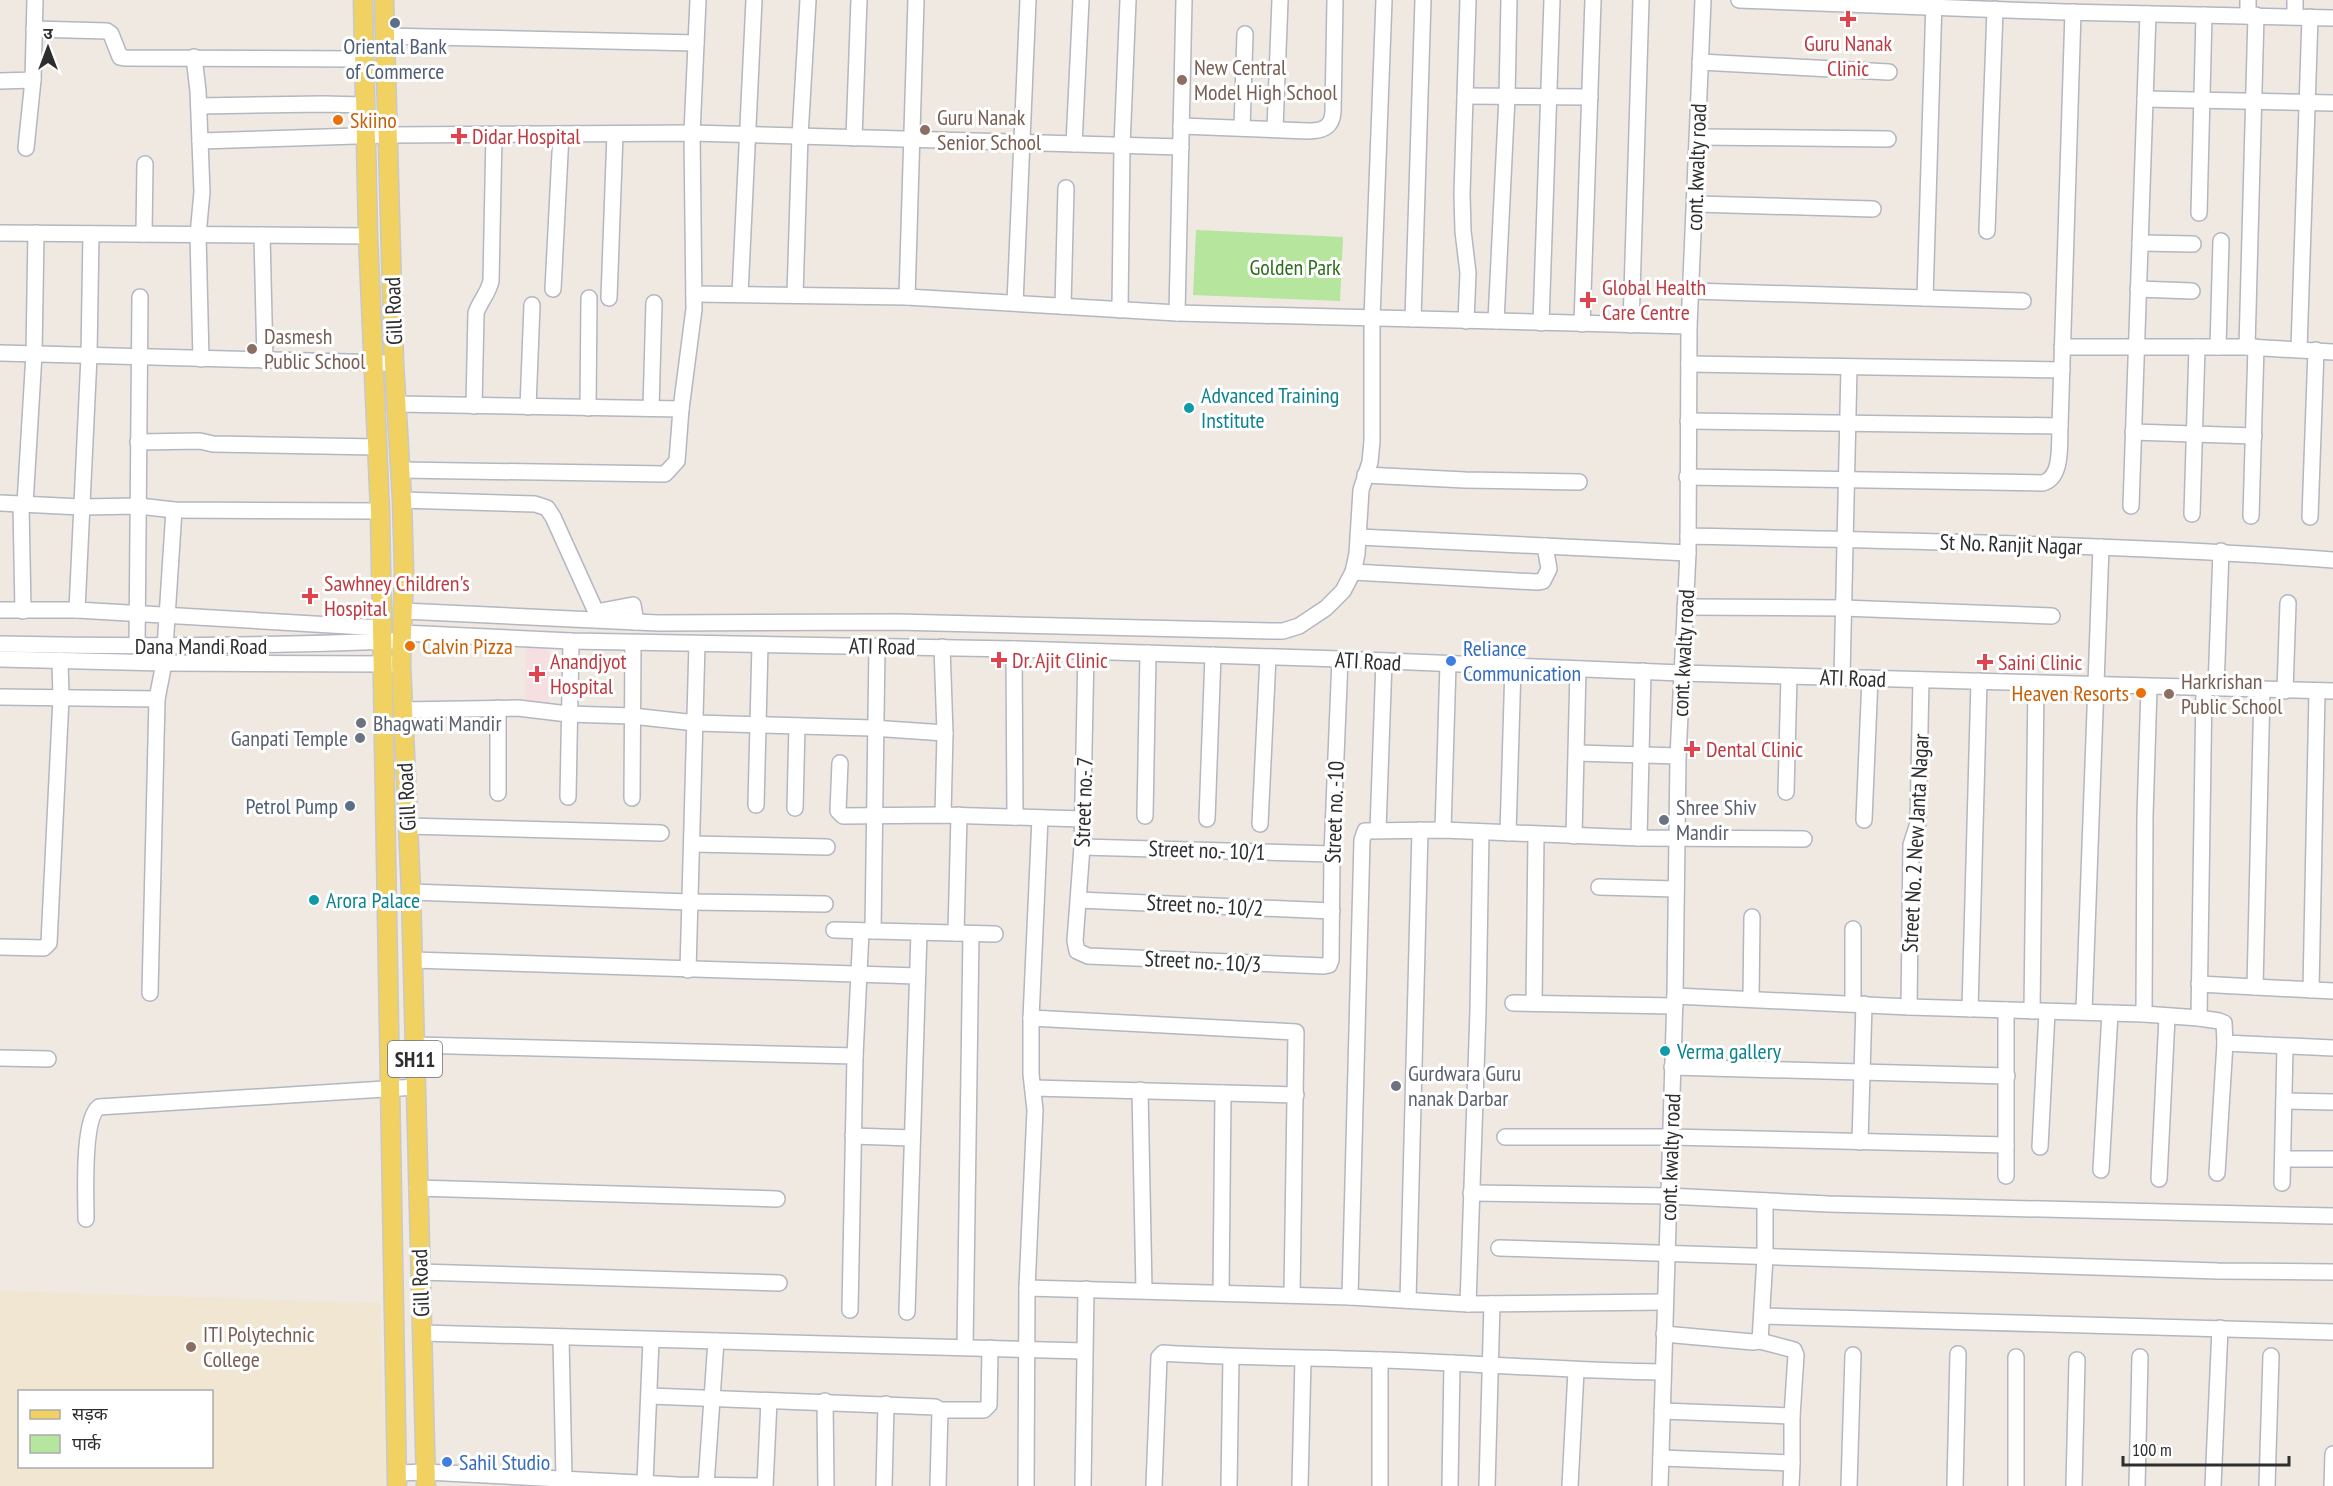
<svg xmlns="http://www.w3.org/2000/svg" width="2333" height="1486" viewBox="0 0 2333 1486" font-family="'PT Sans Narrow','Noto Sans Devanagari',sans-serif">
  <rect width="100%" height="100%" fill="#efe9e1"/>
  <!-- education -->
  <path fill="#f0e6d1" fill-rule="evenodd" d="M0,1291L380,1303L386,1486H0ZM20,1392H212V1466H20Z"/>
  <!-- medical -->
  <path fill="#f5dfe0" d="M526,644L549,645V705L525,704Z"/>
  <!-- green -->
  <path fill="#b6e59e" d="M1196,230L1343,237L1340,301L1193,295Z"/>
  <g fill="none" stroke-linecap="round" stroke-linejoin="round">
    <!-- minor casing -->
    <g stroke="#b4b7c1" stroke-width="18">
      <g id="minor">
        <path d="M1739,0L2064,12L2333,18"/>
        <path d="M2248,16V0"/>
        <path d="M2295,16V0"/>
        <path d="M34,29L107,31L111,34L120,57L126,58L364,59"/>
        <path d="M385,36L696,43"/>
        <path d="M194,57L198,91L202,192L198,235L201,359"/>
        <path d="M1700,62L1889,72"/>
        <path d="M0,81L33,80L35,0"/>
        <path d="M1465,96L1590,97"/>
        <path d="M2145,99L2333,103"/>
        <path d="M199,106L323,104L365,105"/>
        <path d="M1181,126L1308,131C1322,131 1332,128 1333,112L1335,0"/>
        <path d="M1242,128L1245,34"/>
        <path d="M1275,129L1280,0"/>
        <path d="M1698,137L1888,139"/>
        <path d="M854,138L859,0"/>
        <path d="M200,141L388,135L692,133L1181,147"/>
        <path d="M1074,144L1081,0"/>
        <path d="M26,148L33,80"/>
        <path d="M1696,204L1873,209"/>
        <path d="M2199,213L2204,15"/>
        <path d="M1987,231L1995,9"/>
        <path d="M0,233L368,236"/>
        <path d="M91,234L89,356L77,610L382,628"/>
        <path d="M144,234L145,164"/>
        <path d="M262,235L265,361"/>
        <path d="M2140,243L2193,244"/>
        <path d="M553,289L561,134"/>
        <path d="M2138,289L2192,291"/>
        <path d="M1692,291L2023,301"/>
        <path d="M694,294L907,297L1177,313L1689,326"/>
        <path d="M740,294L754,0"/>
        <path d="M795,295L800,136L808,0"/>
        <path d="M907,297L916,0"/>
        <path d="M609,298L615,134"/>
        <path d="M1925,298L1934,0"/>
        <path d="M1015,303L1028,0"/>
        <path d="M1063,306L1066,188"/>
        <path d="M1120,310L1122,146L1128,0"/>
        <path d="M1177,313L1184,0"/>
        <path d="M1413,319L1423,0"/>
        <path d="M1466,321L1468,273L1463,231L1462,194L1468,0"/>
        <path d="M1496,321L1507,97L1509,0"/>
        <path d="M1541,323L1552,0"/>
        <path d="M1582,324L1593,0"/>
        <path d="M1631,325L1641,0"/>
        <path d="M2062,347H2247L2333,352"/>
        <path d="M2218,347L2221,241"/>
        <path d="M2247,347L2256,15"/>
        <path d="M2299,349L2310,17"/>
        <path d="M0,353L385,363"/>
        <path d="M1689,364L2062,370"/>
        <path d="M397,404L681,409"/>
        <path d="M474,406L476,313C480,301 488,294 491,281L494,135"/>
        <path d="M528,407L532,305"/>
        <path d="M588,408L589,298"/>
        <path d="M651,408L654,303"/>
        <path d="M1688,421L2060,426"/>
        <path d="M2133,432L2254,436"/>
        <path d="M138,442L200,441L213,444L377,447"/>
        <path d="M401,470L665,474L677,461L681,409L694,309L692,133L698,0"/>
        <path d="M1365,475L1465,480L1579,482"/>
        <path d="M1687,477L2043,483C2063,477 2059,444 2060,426L2073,12"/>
        <path d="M402,500L535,504L547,508L553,517L596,612L633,605L636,622"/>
        <path d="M0,503L81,507L139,506L174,510L380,511"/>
        <path d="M2131,506L2148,14"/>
        <path d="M2192,514L2197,347"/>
        <path d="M2251,516L2256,347"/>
        <path d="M2310,517L2316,350"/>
        <path d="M1688,536C1903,541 2118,544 2333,560"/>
        <path d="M1359,537L1688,553"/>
        <path d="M1353,572L1537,582L1543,581L1549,569L1545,546"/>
        <path d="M1685,607L1843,608L2052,616"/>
        <path d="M0,610H77"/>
        <path d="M23,611L21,504H25L34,354L36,233"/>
        <path d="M403,611L658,623L896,622L1271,631H1283L1299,626L1326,608L1343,591L1353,572L1357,554L1361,490L1370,462L1372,441V318L1384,0"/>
        <path d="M402,633L571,641L1014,649L1340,659L1681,673L2333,691"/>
        <path d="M0,644C131,647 262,646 393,641"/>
        <path d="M137,647L140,297"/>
        <path d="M942,647L945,733L943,815"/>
        <path d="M1014,649L1015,817"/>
        <path d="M1086,652L1082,847L1075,941L1077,951L1088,956L1324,966L1329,965L1331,960L1332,854L1340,659"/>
        <path d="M0,659L164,663L392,664"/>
        <path d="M1842,677L1849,368"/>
        <path d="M2216,688L2221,551"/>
        <path d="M2285,691L2288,603"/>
        <path d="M0,697L157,699"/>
        <path d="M402,710L518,708L568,714L632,716L696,723L872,728L945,733"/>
        <path d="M1577,753L1678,756"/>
        <path d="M840,763L838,811L843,816L943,815L1083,819"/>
        <path d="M1786,792L1789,676"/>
        <path d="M498,793V708"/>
        <path d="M568,797L571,641"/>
        <path d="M632,798L633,643"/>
        <path d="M756,805L760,645"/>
        <path d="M795,808L797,726"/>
        <path d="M1145,816L1148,653"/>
        <path d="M1207,819L1213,655"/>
        <path d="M1864,820L1870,678"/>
        <path d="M1260,824L1268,657"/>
        <path d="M407,826L661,833"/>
        <path d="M1378,830L1384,661"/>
        <path d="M1443,830L1448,664"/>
        <path d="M1508,833L1513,666"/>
        <path d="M1574,836L1578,669"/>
        <path d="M1639,838L1643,671"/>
        <path d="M692,844L827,847"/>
        <path d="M1082,847L1332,854"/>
        <path d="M1599,887L1676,889"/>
        <path d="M411,892L689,902L825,904"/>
        <path d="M1079,900L1332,911"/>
        <path d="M1853,929V1003"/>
        <path d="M834,930L995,934"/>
        <path d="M873,931L877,646"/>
        <path d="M956,933L959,815"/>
        <path d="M0,947L44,948L49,943L61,698L60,660"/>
        <path d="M413,960L917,976"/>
        <path d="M688,970L697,644"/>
        <path d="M2199,984L2333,991"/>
        <path d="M2255,987L2262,690"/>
        <path d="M2311,990L2317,691"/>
        <path d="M150,993L157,699L164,663L174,510"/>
        <path d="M1675,996L1909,1007L2144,1014L2199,1018L2219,1021L2224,1023L2225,1043L2333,1048"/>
        <path d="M1751,999L1752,917"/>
        <path d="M1513,1003L1675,1006"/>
        <path d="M1534,1003L1536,835"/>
        <path d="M1909,1007L1911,845L1918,823L1921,680"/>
        <path d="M1970,1009L1979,681"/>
        <path d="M2032,1011L2036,683"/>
        <path d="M2084,1011L2101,547"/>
        <path d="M2144,1014L2145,816L2149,687"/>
        <path d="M1031,1018L1296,1032L1292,1295"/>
        <path d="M2199,1018L2204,688"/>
        <path d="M415,1045L855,1056"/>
        <path d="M0,1058L48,1059"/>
        <path d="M1672,1067L2007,1076"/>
        <path d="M1033,1088L1296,1095"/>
        <path d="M1140,1090L1144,1290"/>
        <path d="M2285,1101L2333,1102"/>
        <path d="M853,1136L912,1138"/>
        <path d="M1505,1137H1670L2006,1145"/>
        <path d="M1860,1142L1864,1004"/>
        <path d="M2040,1147L2047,1012"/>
        <path d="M2283,1159H2333"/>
        <path d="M2101,1170L2110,1013"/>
        <path d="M2217,1173L2225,1043"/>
        <path d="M2006,1176V1010"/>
        <path d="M2159,1179L2167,1017"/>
        <path d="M2282,1183L2285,1047"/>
        <path d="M417,1188L777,1199"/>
        <path d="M1471,1193L1668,1196L1828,1204L2333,1216"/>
        <path d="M86,1219C86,1197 82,1119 99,1107L416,1087"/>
        <path d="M1499,1248L2218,1271L2333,1272"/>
        <path d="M420,1272L779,1283"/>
        <path d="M1027,1288L1350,1297L1468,1304L1665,1302"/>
        <path d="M1221,1293L1223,1093"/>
        <path d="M1350,1297L1362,840L1365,831L1443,830L1639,838L1804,839"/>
        <path d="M1408,1300L1420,830"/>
        <path d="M1468,1304L1478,1011L1481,832"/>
        <path d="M850,1310L855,1056L861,931"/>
        <path d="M907,1312L919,932"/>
        <path d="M1762,1316L2333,1332"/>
        <path d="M422,1333L1084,1351"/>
        <path d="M1664,1334L1753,1342L1760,1341L1794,1350L1796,1355L1792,1416"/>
        <path d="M561,1338L564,1478"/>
        <path d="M1760,1341L1765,1257V1201"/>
        <path d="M965,1347L971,934"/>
        <path d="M2016,1357V1486"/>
        <path d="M650,1396L935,1407L940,1410H984L989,1405L990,1348"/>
        <path d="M825,1401L826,1486"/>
        <path d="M1662,1411L1792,1416V1463"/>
        <path d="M1661,1458L1792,1463L1791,1486"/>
        <path d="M397,1473L426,1472L677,1485L760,1486"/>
        <path d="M645,1482L651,1340"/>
        <path d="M706,1485L716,1341"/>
        <path d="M765,1486L769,1401"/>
        <path d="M884,1486L886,1404"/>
        <path d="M938,1486L940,1410"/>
        <path d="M1026,1486L1027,1288L1035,1110L1031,1074V1018L1040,818"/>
        <path d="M1083,1486L1086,1289"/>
        <path d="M1154,1486L1159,1357L1163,1353C1236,1358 1308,1357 1381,1360C1475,1363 1569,1371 1663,1372"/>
        <path d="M1229,1486L1231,1357"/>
        <path d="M1300,1486L1303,1359"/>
        <path d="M1380,1486V1360"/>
        <path d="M1450,1486L1452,1363"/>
        <path d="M1487,1486L1492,1304"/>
        <path d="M1570,1486L1576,1371"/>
        <path d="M1660,1486L1675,996L1678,756L1688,553L1689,326L1703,0"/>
        <path d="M1849,1486L1853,1355"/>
        <path d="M1955,1486L1958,1354"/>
        <path d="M2074,1486L2077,1360"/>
        <path d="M2137,1486L2140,1357"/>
        <path d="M2213,1486L2220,1328"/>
        <path d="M2267,1486L2271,1356"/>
        <path d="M2332,1486L2333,1454"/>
      </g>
    </g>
    <!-- major casing -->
    <g stroke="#c9c9c9" stroke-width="21">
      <g id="major">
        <path d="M363,0L368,236L380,511L397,1486"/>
        <path d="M384,0L394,363L402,500L404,571L401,664L411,892L426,1486"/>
      </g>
    </g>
    <!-- minor -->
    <use href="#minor" stroke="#fff" stroke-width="15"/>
    <!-- major -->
    <use href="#major" stroke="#f2d163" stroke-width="18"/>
  </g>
  <!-- markers -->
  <g fill="#e0444e" stroke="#fff" stroke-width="2">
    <path d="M1845 10h6v6h6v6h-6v6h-6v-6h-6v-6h6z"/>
    <path d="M456 127h6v6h6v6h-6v6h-6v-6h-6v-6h6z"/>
    <path d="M1585 291h6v6h6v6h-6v6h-6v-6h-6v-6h6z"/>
    <path d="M307 587h6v6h6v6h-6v6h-6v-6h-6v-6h6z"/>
    <path d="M996 651h6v6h6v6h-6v6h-6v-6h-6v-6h6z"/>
    <path d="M1982 653h6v6h6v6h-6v6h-6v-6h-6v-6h6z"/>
    <path d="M534 665h6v6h6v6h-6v6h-6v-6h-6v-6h6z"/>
    <path d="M1689 740h6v6h6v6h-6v6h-6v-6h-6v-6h6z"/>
  </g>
  <g fill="#5c6f8a" stroke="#fff" stroke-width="2">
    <circle cx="395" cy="23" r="6"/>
    <circle cx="350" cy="806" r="6"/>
  </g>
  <g fill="#8d6e63" stroke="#fff" stroke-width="2">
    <circle cx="1182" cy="80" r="6"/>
    <circle cx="925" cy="130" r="6"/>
    <circle cx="252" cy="349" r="6"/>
    <circle cx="2169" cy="694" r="6"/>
    <circle cx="191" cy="1347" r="6"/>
  </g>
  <g fill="#e8710a" stroke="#fff" stroke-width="2">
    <circle cx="338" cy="120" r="6"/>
    <circle cx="410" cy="646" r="6"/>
    <circle cx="2141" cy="693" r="6"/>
  </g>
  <g fill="#0f9aa8" stroke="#fff" stroke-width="2">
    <circle cx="1189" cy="408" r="6"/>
    <circle cx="314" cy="900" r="6"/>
    <circle cx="1665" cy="1051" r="6"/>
  </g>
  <g fill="#3f7fe0" stroke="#fff" stroke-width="2">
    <circle cx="1451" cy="661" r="6"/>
    <circle cx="447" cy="1462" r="6"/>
  </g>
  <g fill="#6b7280" stroke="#fff" stroke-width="2">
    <circle cx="361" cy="723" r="6"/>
    <circle cx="360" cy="738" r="6"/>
    <circle cx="1664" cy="820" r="6"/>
    <circle cx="1396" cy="1086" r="6"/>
  </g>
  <g text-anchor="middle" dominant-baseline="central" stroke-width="6" stroke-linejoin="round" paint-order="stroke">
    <!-- shield labels -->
    <rect fill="#fff" stroke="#6d6d6d" stroke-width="1.5" x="388" y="1041" width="54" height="36" rx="4.5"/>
    <g font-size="21" font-weight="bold" fill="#2e2e2e">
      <text x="415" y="1059">SH11</text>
    </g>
    <!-- health labels -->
    <g font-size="22" fill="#be3a42" stroke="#fff" text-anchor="start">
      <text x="1848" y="43" text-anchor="middle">Guru Nanak<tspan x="1848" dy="25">Clinic</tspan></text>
      <text x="472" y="136">Didar Hospital</text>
      <text x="1602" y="287">Global Health<tspan x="1602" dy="25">Care Centre</tspan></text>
      <text x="324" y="583">Sawhney Children's<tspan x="324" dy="25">Hospital</tspan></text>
      <text x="1012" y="660">Dr. Ajit Clinic</text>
      <text x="550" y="661">Anandjyot<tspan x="550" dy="25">Hospital</tspan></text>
      <text x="1998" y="662">Saini Clinic</text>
      <text x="1706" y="749">Dental Clinic</text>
    </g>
    <!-- service labels -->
    <g font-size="22" fill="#4e5e75" stroke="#fff">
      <text x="395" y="46">Oriental Bank<tspan x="395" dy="25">of Commerce</tspan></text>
      <text x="338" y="806" text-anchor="end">Petrol Pump</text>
    </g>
    <!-- education labels -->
    <g font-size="22" fill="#785e54" stroke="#fff" text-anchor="start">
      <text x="1194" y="67">New Central<tspan x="1194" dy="25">Model High School</tspan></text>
      <text x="937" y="117">Guru Nanak<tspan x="937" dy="25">Senior School</tspan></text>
      <text x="264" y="336">Dasmesh<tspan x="264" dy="25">Public School</tspan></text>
      <text x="2181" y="681">Harkrishan<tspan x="2181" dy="25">Public School</tspan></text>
      <text x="203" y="1334">ITI Polytechnic<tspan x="203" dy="25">College</tspan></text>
    </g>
    <!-- food labels -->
    <g font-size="22" fill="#c56008" stroke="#fff" text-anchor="start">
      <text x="350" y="120">Skiino</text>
      <text x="422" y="646">Calvin Pizza</text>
      <text x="2129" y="693" text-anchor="end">Heaven Resorts</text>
    </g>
    <!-- street labels -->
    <g font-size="22" fill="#2e2e2e" stroke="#fff">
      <text transform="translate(1696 167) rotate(-88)">cont. kwalty road</text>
      <text transform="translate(393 311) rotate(-92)">Gill Road</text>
      <text transform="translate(2011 544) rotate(2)">St No. Ranjit Nagar</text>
      <text x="201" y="646">Dana Mandi Road</text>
      <text transform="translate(882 646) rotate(1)">ATI Road</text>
      <text transform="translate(1683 653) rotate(-87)">cont. kwalty road</text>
      <text transform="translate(1368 661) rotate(3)">ATI Road</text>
      <text transform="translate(1853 678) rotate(2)">ATI Road</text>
      <text transform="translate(406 797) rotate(-93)">Gill Road</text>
      <text transform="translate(1083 802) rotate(-88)">Street no.- 7</text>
      <text transform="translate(1334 812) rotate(-88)">Street no. -10</text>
      <text transform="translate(1915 843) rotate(-87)">Street No. 2 New Janta Nagar</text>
      <text transform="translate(1207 850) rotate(2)">Street no.- 10/1</text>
      <text transform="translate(1205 905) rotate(3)">Street no.- 10/2</text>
      <text transform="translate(1203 961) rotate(3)">Street no.- 10/3</text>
      <text transform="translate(1670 1157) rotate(-88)">cont. kwalty road</text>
      <text transform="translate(420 1283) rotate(-92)">Gill Road</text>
    </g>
    <!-- park labels -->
    <g font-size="22" fill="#2c6e1b" stroke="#fff">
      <text x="1295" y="267">Golden Park</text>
    </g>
    <!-- culture labels -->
    <g font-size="22" fill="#0d838f" stroke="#fff" text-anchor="start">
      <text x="1201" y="395">Advanced Training<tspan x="1201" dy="25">Institute</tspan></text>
      <text x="326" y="900">Arora Palace</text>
      <text x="1677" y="1051">Verma gallery</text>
    </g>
    <!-- shop labels -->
    <g font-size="22" fill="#366cbe" stroke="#fff" text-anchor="start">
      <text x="1463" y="648">Reliance<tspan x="1463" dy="25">Communication</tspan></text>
      <text x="459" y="1462">Sahil Studio</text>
    </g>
    <!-- worship labels -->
    <g font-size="22" fill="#5b616d" stroke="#fff" text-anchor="start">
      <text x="373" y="723">Bhagwati Mandir</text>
      <text x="348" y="738" text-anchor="end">Ganpati Temple</text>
      <text x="1676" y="807">Shree Shiv<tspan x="1676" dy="25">Mandir</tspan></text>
      <text x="1408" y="1073">Gurdwara Guru<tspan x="1408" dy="25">nanak Darbar</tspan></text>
    </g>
  </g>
  <!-- legend -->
  <rect x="18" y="1390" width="195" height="78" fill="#ffffff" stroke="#ababab" stroke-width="1.5"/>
  <rect x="30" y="1410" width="30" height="9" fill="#f2d163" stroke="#ababab" stroke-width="1.5"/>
  <text x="72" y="1420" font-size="18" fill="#2e2e2e">सड़क</text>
  <rect x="30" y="1435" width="30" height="18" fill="#b6e59e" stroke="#ababab" stroke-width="1.5"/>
  <text x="72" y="1450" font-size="18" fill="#2e2e2e">पार्क</text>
  <!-- north arrow -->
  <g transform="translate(48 48)" stroke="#ffffff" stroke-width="4.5" paint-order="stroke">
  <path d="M0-4.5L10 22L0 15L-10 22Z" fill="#2e2e2e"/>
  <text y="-9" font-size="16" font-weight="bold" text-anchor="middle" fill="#2e2e2e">उ</text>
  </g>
  <!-- scale -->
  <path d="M2123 1456v9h166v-9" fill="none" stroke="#2e2e2e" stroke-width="3"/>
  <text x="2132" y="1456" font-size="18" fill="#2e2e2e" stroke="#ffffff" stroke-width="4.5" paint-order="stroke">100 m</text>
</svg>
